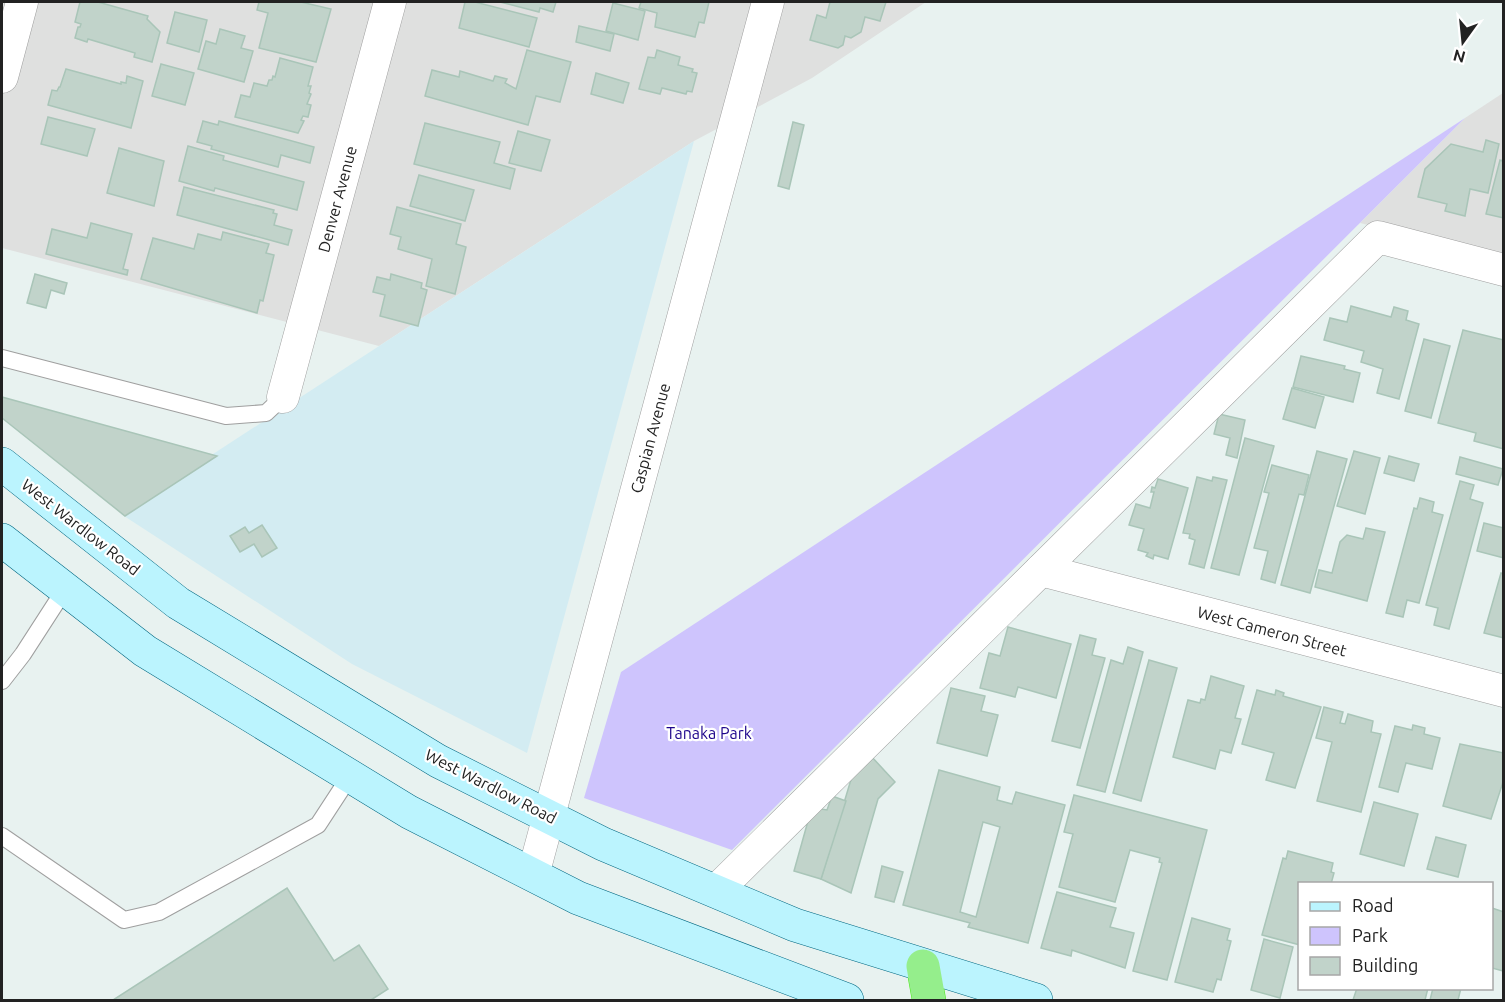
<svg xmlns="http://www.w3.org/2000/svg" width="1505" height="1002" viewBox="0 0 1505 1002" font-family="Ubuntu,sans-serif">
  <rect width="100%" height="100%" fill="#e8f2f0"/>
  <!-- residential -->
  <g fill="#dfe0df">
    <path d="M2,2H926L812,78L694,141L379,346L2,248Z"/>
    <path d="M1503,93V257L1360,223L1465,118Z"/>
  </g>
  <!-- farmland -->
  <path fill="#d3ecf2" d="M694,141L527,753L352,664L121,514Z"/>
  <!-- park -->
  <path fill="#cec4fd" d="M1465,118L732,850L584,798L621,672Z"/>
  <!-- building -->
  <g fill="#c1d3ca" stroke="#a9c5b8" stroke-width="1.5" fill-rule="evenodd">
    <path d="M80,2H98L148,16L147,19L160,32L152,62L134,57L135,53L88,39L87,42L75,38L78,27H80L81,24L75,22Z"/>
    <path d="M259,2H301L331,9L316,62L259,48L268,13L257,10Z"/>
    <path d="M465,2H475L537,18L529,47L459,28Z"/>
    <path d="M500,2H556L553,12L540,8L539,12Z"/>
    <path d="M641,2H709L704,23L699,22L695,37L655,27L657,13L639,8Z"/>
    <path d="M830,2H886L880,21L865,17L861,32L851,38L845,36L843,45L838,48L810,40L817,15L826,18Z"/>
    <path d="M613,3L645,11L638,40L606,31Z"/>
    <path d="M175,12L207,20L199,52L167,43Z"/>
    <path d="M579,26L614,34L610,51L576,42Z"/>
    <path d="M220,29L245,36L241,48L253,51L244,82L198,69L206,41L216,44Z"/>
    <path d="M527,50L571,62L560,102L536,96L528,125L425,96L432,70L459,77L460,71L493,81L495,76L507,79L505,83L516,89Z"/>
    <path d="M657,50L680,57L678,65L693,69L692,72L697,73L692,92L687,91L686,94L662,88L660,94L639,89L648,57L655,58Z"/>
    <path d="M280,58L313,67L308,86H311L309,93L311,94L307,104L311,105L308,117L303,116L301,120L304,121L298,133L235,117L241,95L250,97L254,83L267,86L269,80H272L273,76L275,77Z"/>
    <path d="M161,64L194,73L185,105L152,96Z"/>
    <path d="M66,69L121,84V82L126,83L127,76L143,81L131,128L48,105L52,90L57,91L59,87H60Z"/>
    <path d="M596,73L629,83L623,103L591,94Z"/>
    <path d="M48,117L95,129L87,156L41,144Z"/>
    <path d="M203,121L218,125L219,121L314,147L310,163L281,155L278,167L211,149L212,146L197,142Z"/>
    <path d="M793,122L804,125L789,189L778,186Z"/>
    <path d="M425,123L500,142L494,163L515,169L510,189L414,164Z"/>
    <path d="M518,131L550,140L541,171L509,163Z"/>
    <path d="M1486,140L1499,144L1488,193L1470,189L1465,216L1445,211L1447,204L1418,197L1425,169L1451,144L1483,152Z"/>
    <path d="M188,146L224,156L223,160L304,182L297,210L215,188L214,191L179,181Z"/>
    <path d="M119,148L164,161L154,206L107,193Z"/>
    <path d="M1504,155V218L1486,214L1500,160L1502,161Z"/>
    <path d="M419,175L474,190L465,221L410,206Z"/>
    <path d="M184,187L274,210L273,213L277,214L274,225L292,230L288,245L177,215Z"/>
    <path d="M397,207L461,224L456,244L466,247L455,294L426,286L432,259L398,249L401,237L390,234Z"/>
    <path d="M91,223L132,234L123,269L128,270L127,275L46,254L52,229L87,238Z"/>
    <path d="M223,232L269,244L266,253L274,255L263,301L260,300L257,313L141,279L153,238L194,249L198,234L221,240Z"/>
    <path d="M35,274L67,283L64,294L51,290L46,308L27,303Z"/>
    <path d="M391,274L422,283L421,288L427,290L418,326L380,316L385,295L373,292L377,277L390,280Z"/>
    <path d="M1351,306L1391,317L1394,307L1408,311L1406,320L1419,324L1399,399L1377,393L1383,369L1361,362L1364,351L1324,340L1330,318L1347,322Z"/>
    <path d="M1463,330L1504,340V449L1474,441L1476,433L1438,423Z"/>
    <path d="M1424,339L1450,346L1431,418L1405,411Z"/>
    <path d="M1301,356L1345,366L1344,369L1360,373L1353,402L1293,387Z"/>
    <path d="M1292,388L1324,397L1315,428L1283,419Z"/>
    <path d="M2,397L217,456L125,516L2,418Z"/>
    <path d="M1219,414L1245,420L1237,458L1226,455L1230,438L1214,434Z"/>
    <path d="M1245,438L1274,446L1239,575L1211,568Z"/>
    <path d="M1317,451L1347,459L1310,593L1281,585Z"/>
    <path d="M1354,451L1380,458L1365,514L1337,506Z"/>
    <path d="M1389,456L1419,464L1414,481L1384,473Z"/>
    <path d="M1460,457L1503,469L1498,485L1456,474Z"/>
    <path d="M1272,465L1309,475L1304,495L1299,494L1275,583L1261,579L1268,551L1254,548L1269,493L1264,492Z"/>
    <path d="M1197,477L1212,481L1213,477L1227,480L1204,568L1189,564L1195,540L1189,538L1190,534L1183,533Z"/>
    <path d="M1158,479L1188,488L1168,559L1154,555L1153,559L1146,556L1148,553L1138,550L1144,529L1129,525L1136,504L1150,508L1154,492H1151L1152,487L1155,488Z"/>
    <path d="M1460,481L1474,485L1470,499L1483,503L1449,629L1434,625L1438,608L1426,605Z"/>
    <path d="M1420,498L1434,502L1432,512L1443,515L1419,603L1407,600L1403,617L1386,613L1414,508L1417,509Z"/>
    <path d="M1484,523L1504,528V558L1477,551Z"/>
    <path d="M262,525L277,548L262,557L254,544L240,552L230,536L245,527L249,533Z"/>
    <path d="M1366,528L1385,532L1367,601L1315,587L1319,570L1332,573L1340,542L1347,535L1363,539Z"/>
    <path d="M1501,573L1504,574V638L1484,633Z"/>
    <path d="M1008,627L1071,644L1056,698L1018,687L1015,697L980,688L989,653L1000,656Z"/>
    <path d="M1080,635L1096,639L1092,655L1105,658L1080,748L1052,741Z"/>
    <path d="M1128,647L1143,652L1105,792L1077,785L1111,660L1123,664Z"/>
    <path d="M1149,660L1177,668L1141,801L1113,793Z"/>
    <path d="M1211,676L1244,686L1235,718L1241,719L1231,753L1220,750L1215,769L1173,757L1188,700L1200,703L1201,699L1205,700Z"/>
    <path d="M951,688L985,696L981,711L998,715L987,756L937,743Z"/>
    <path d="M1257,690L1275,695L1276,690L1284,693L1283,696L1321,707L1295,788L1266,780L1274,753L1242,744Z"/>
    <path d="M1324,707L1343,712L1340,723L1345,724L1348,714L1373,721L1371,732L1381,734L1361,812L1317,801L1332,742L1316,738Z"/>
    <path d="M1413,725L1425,728L1424,734L1440,738L1432,769L1406,763L1398,792L1379,787L1395,726L1412,730Z"/>
    <path d="M1460,744L1504,753V779L1491,819L1443,806Z"/>
    <path d="M871,756L895,782L878,799L851,893L821,879L853,773Z"/>
    <path d="M939,770L1000,787L997,800L1012,804L1016,792L1065,805L1028,943L968,927L970,923L903,905ZM983,822L1000,827L976,917L960,912Z"/>
    <path d="M1074,795L1207,830L1167,980L1133,971L1162,863L1159,862L1160,858L1130,850L1115,902L1059,887L1073,834L1064,832Z"/>
    <path d="M832,796L846,801L821,879L794,871L808,821L821,809L827,810Z"/>
    <path d="M1374,802L1418,814L1404,866L1360,854Z"/>
    <path d="M1436,837L1466,845L1458,877L1427,869Z"/>
    <path d="M1288,851L1333,863L1331,872L1334,873L1331,884H1300V945L1262,935L1283,858L1286,859Z"/>
    <path d="M882,866L903,872L894,902L875,897Z"/>
    <path d="M287,888L334,961L359,945L388,989L371,1000H113Z"/>
    <path d="M1057,892L1116,908L1110,927L1134,933L1125,968L1072,950L1071,956L1041,948Z"/>
    <path d="M1492,908L1504,912L1503,971L1492,968Z"/>
    <path d="M1192,918L1230,929L1227,940L1231,941L1221,980L1217,979L1213,992L1175,982Z"/>
    <path d="M1264,939L1293,947L1280,998L1251,990Z"/>
    <path d="M1357,988H1428L1425,1000H1353Z"/>
    <path d="M1433,988H1461L1458,1000H1430Z"/>
  </g>
  <g fill="none" stroke-linecap="round" stroke-linejoin="round">
    <!-- service casing -->
    <g stroke="#9f9f9f" stroke-width="18">
      <g id="service">
        <path d="M2,358L226,416L266,413L283,397"/>
        <path d="M2,681L23,654L65,589"/>
        <path d="M2,836L124,920L159,912L318,825L350,776"/>
      </g>
    </g>
    <!-- minor casing -->
    <g stroke="#9f9f9f" stroke-width="33">
      <g id="minor">
        <path d="M2,77L22,2"/>
        <path d="M283,397L390,2"/>
        <path d="M1041,570L1504,691"/>
        <path d="M533,875L768,2"/>
        <path d="M716,891L1378,237L1504,270"/>
      </g>
    </g>
    <!-- secondary casing -->
    <g stroke="#006781" stroke-width="34">
      <g id="secondary">
        <path d="M2,464L178,603L438,761L603,844L795,925L1036,1000"/>
        <path d="M2,540L145,651L409,812L578,898L847,1000"/>
      </g>
    </g>
    <!-- motorway casing -->
    <g stroke="#4fe81e" stroke-width="34">
      <path id="motorway" d="M923,966L929,1000"/>
    </g>
    <!-- service -->
    <use href="#service" stroke="#fff" stroke-width="16"/>
    <!-- minor -->
    <use href="#minor" stroke="#fff" stroke-width="32"/>
    <!-- secondary -->
    <use href="#secondary" stroke="#bbf4fe" stroke-width="33"/>
    <!-- motorway -->
    <use href="#motorway" stroke="#95ee8c" stroke-width="33"/>
  </g>
  <g text-anchor="middle" dominant-baseline="central" stroke-width="4.5" stroke-linejoin="round" paint-order="stroke">
    <!-- street labels -->
    <g font-size="16" fill="#222" stroke="#fff">
      <text transform="translate(337 199) rotate(-75)">Denver Avenue</text>
      <text transform="translate(650 438) rotate(-75)">Caspian Avenue</text>
      <text transform="translate(81 527) rotate(38)">West Wardlow Road</text>
      <text transform="translate(1272 631) rotate(15)">West Cameron Street</text>
      <text transform="translate(491 786) rotate(27)">West Wardlow Road</text>
    </g>
    <!-- park labels -->
    <g font-size="16" fill="#1c048b" stroke="#fff">
      <text x="709" y="733">Tanaka Park</text>
    </g>
  </g>
  <!-- border -->
  <rect width="1505" height="1002" fill="none" stroke="#222222" stroke-width="6"/>
  <!-- legend -->
  <rect x="1298" y="882" width="195" height="108" fill="#ffffff" stroke="#a7a7a7" stroke-width="1.5"/>
  <rect x="1310" y="902" width="30" height="9" fill="#bbf4fe" stroke="#a7a7a7" stroke-width="1.5"/>
  <text x="1352" y="912" font-size="18" fill="#222222">Road</text>
  <rect x="1310" y="927" width="30" height="18" fill="#cec4fd" stroke="#a7a7a7" stroke-width="1.5"/>
  <text x="1352" y="942" font-size="18" fill="#222222">Park</text>
  <rect x="1310" y="957" width="30" height="18" fill="#c1d3ca" stroke="#a7a7a7" stroke-width="1.5"/>
  <text x="1352" y="972" font-size="18" fill="#222222">Building</text>
  <!-- north arrow -->
  <g transform="translate(1463 42) rotate(195)" stroke="#ffffff" stroke-width="4.5" paint-order="stroke">
  <path d="M0-4.5L10 22L0 15L-10 22Z" fill="#222222"/>
  <text y="-9" font-size="16" font-weight="bold" text-anchor="middle" fill="#222222">N</text>
  </g>
</svg>
